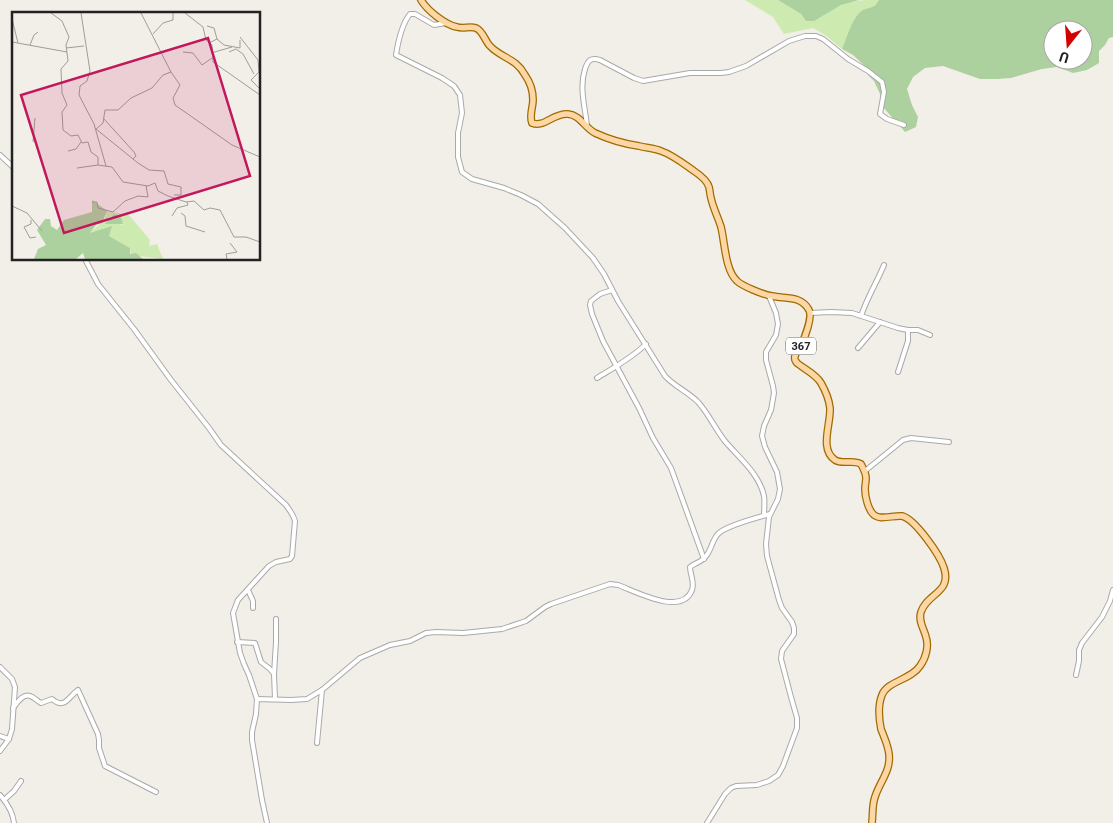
<svg xmlns="http://www.w3.org/2000/svg" width="1113" height="823" viewBox="0 0 1113 823" font-family="Roboto,sans-serif">
  <rect width="100%" height="100%" fill="#f2efe9"/>
  <!-- grass -->
  <path fill="#cdebb0" d="M745,0H778L801,14L806,21C821,20 826,12 839,6C851,0 865,0 879,0C877,2 876,5 874,6C869,9 865,8 859,13C852,20 846,39 842,49L825,35L813,28L784,34L773,17Z"/>
  <!-- forest -->
  <g fill="#add19e" fill-rule="evenodd">
    <path d="M778,0H859L841,5L814,21H806L801,14Z"/>
    <path d="M879,0H1113V37L1109,38L1105,45L1099,51V63L1087,70L1073,73L1057,67L1042,69L1011,78L997,79H980L943,66L925,68L913,77L907,89L912,105L918,117L916,127L905,132L883,107L880,94L874,81L868,75V69L853,55L842,49C846,39 852,20 859,13C866,7 869,9 874,6C876,5 877,2 879,0ZM1053,30H1083V60H1053Z"/>
  </g>
  <g fill="none" stroke-linecap="round" stroke-linejoin="round">
    <!-- minor casing -->
    <g stroke="#a9a9a9" stroke-width="6">
      <g id="minor">
        <path d="M446,23L434,25L415,14H410C402,24 398,42 396,55L442,78L454,86L460,95L462,113L458,133V157L462,172L472,179L504,188L521,195L538,204L565,228L593,258L604,274L618,301L665,376C674,386 688,392 698,402C708,413 715,428 724,440C738,457 759,473 764,496C765,502 764,509 764,515"/>
        <path d="M587,126C585,106 579,88 585,69C588,60 591,57 600,60L634,78L643,81L690,73H721L729,72L746,66L789,41L805,36H816L823,39L848,59L868,71L882,82L884,92L880,114L887,119L904,125"/>
        <path d="M0,155L14,168"/>
        <path d="M85,259L98,284L134,329L171,380L209,428L221,445L286,505C290,511 293,514 295,521L292,556L290,559L276,562L269,566L238,600L233,613L240,653L244,664L249,675L257,699"/>
        <path d="M612,290L600,294L591,301L590,305L592,314L603,341L639,408L653,438L671,468L704,559"/>
        <path d="M810,313L831,312L852,313L898,328L908,330H918L930,335"/>
        <path d="M861,316C867,298 877,282 884,265"/>
        <path d="M858,348L880,322"/>
        <path d="M898,372L908,341V330"/>
        <path d="M597,378C613,368 632,358 646,344"/>
        <path d="M865,471L903,440L911,438L949,442"/>
        <path d="M248,590L253,601V608"/>
        <path d="M237,642L255,643L261,662L270,669L274,674L275,699"/>
        <path d="M0,667L12,679L15,687L12,729L9,739L0,751"/>
        <path d="M274,674L276,642V619"/>
        <path d="M1076,675L1079,661V650L1082,643L1102,617L1110,601L1113,590"/>
        <path d="M13,708C17,703 23,693 30,696C34,697 37,701 41,703L52,699C65,710 68,697 78,690L98,734L99,740V748L105,766L156,792"/>
        <path d="M0,736L9,739"/>
        <path d="M317,743L322,690"/>
        <path d="M0,795C7,803 13,812 14,823"/>
        <path d="M4,800L14,791L21,781"/>
        <path d="M267,823L262,800L252,740V732L256,714L257,699L291,700L307,699L322,690L360,658L390,645L410,641L426,633L436,632L463,633L502,629L526,621L545,607L551,604L610,584L618,585C635,591 682,617 692,590C695,582 690,575 690,567C695,563 702,562 706,556C712,549 712,539 719,533C727,526 759,517 770,514"/>
        <path d="M707,823L725,794L731,788L736,786L757,785L769,781L778,775L783,766L797,728V718L791,697L781,659L782,651L794,634V628L792,622L782,608L779,600L767,556L766,544L769,517L778,499L780,489L777,472L765,447L762,436L764,426L771,410L774,393L773,386L766,360V352L776,335L778,324L776,313L769,296"/>
      </g>
    </g>
    <!-- primary casing -->
    <g stroke="#a06b00" stroke-width="8">
      <path id="primary" d="M421,0C427,10 445,25 457,27C463,29 470,26 476,28C483,31 485,41 490,46C501,58 516,58 525,75C530,82 533,91 533,100C533,108 529,115 532,123C544,128 553,113 568,114C580,115 585,128 595,133C608,139 625,144 639,146C646,148 654,148 661,151C673,155 684,164 694,171C700,175 707,180 709,187C710,191 710,195 711,198C713,208 718,217 721,227C725,243 725,270 737,281C742,286 764,295 772,296C785,299 801,295 809,310C813,317 804,339 801,346C799,349 796,352 795,356C794,360 795,360 797,363C804,369 816,374 821,383C825,390 829,400 830,408C831,424 819,449 835,460C843,465 853,459 861,464C863,468 866,473 866,478C866,482 865,485 865,489C865,496 868,509 873,514C879,521 893,515 902,516C915,519 940,555 944,568C952,593 927,593 921,612C918,621 924,629 926,637C929,646 926,658 920,666C911,680 887,681 882,695C878,705 879,719 881,729C884,737 888,745 889,754C891,771 880,781 875,797C872,805 873,814 872,823"/>
    </g>
    <!-- minor -->
    <use href="#minor" stroke="#fff" stroke-width="4"/>
    <!-- primary -->
    <use href="#primary" stroke="#fcd6a4" stroke-width="5.5"/>
  </g>
  <g text-anchor="middle" dominant-baseline="central" stroke-width="5" stroke-linejoin="round" paint-order="stroke">
    <!-- shield labels -->
    <rect fill="#fff" stroke="#646464" stroke-width="1" x="786" y="337.5" width="30" height="17" rx="4"/>
    <g font-size="11" font-weight="bold" fill="#222">
      <text x="801" y="346">367</text>
    </g>
  </g>
  <!-- overview -->
  <g transform="translate(12 12)">
    <rect width="248" height="248" fill="#f2efe9"/>
    <path d="M95,199L117,203L138,228L137,234L145,232L151,247L119,243L118,236L97,224L95,215L93,219L78,221L93,207ZM102,202L109,205L111,213L94,208Z" fill="#cdebb0" fill-rule="evenodd"/>
    <path d="M80,188L95,199L90,211L84,213L78,221L100,214L97,224L118,236V242L124,241L131,247H73L71,241L64,247H22L26,237L34,233L25,218L33,207H38L39,214L45,218L52,208L80,200ZM102,202L109,205L111,212H93Z" fill="#add19e"/>
    <path fill="none" stroke="#9f9d99" stroke-width="1" d="M39,1L50,9L57,25L54,33L56,49L49,57L50,81L55,93L50,100L51,118L59,124L66,123L70,131L76,130L79,140L86,145V153L100,155L111,170L136,174L143,171L146,179L156,184L174,190L182,189L192,198L198,196L208,198L222,225H234L248,230M69,1L78,59L75,69L68,74L67,83L82,112L94,154M173,1L191,15L194,28L200,33L201,50L248,83M0,7L6,31M195,14L202,16L205,27M141,22L151,11L161,8V1M228,25L246,48L247,60L239,68L248,77M0,30L55,40M197,31L205,27L212,33L228,36V28M18,33L22,23L26,20M54,36L72,34M171,40L181,41L190,53L200,46M217,40L224,37L231,42L242,62M199,41L220,35M159,60L168,73L161,86L163,93L220,133L248,145M92,107L122,140L124,144L121,147M84,117L126,151L137,158L152,159L156,172L169,175V183H162M83,118L91,111L93,98H106L119,86L140,76L151,63L159,60L129,1M21,130L23,106M56,139L64,137L69,130M65,156L86,153M80,190H85L86,196L101,200L113,189L126,184L136,185L134,174M0,194L15,201L30,219M169,201L173,204L174,214L193,220M160,204L165,196L176,193L175,190M19,208V212L12,215L18,226L24,225M215,247L214,242L225,240L218,231"/>
    <path fill="#c2185b" fill-opacity="0.15" stroke="#c2185b" stroke-width="2.5" d="M196,26L238,164L52,221L9,83Z"/>
    <rect width="248" height="248" fill="none" stroke="#222" stroke-width="2.5"/>
  </g>
  <!-- north arrow -->
  <g transform="translate(1068 45) rotate(197)"><circle r="24" fill="#ffffff" stroke="#a7a7a7"/>
  <path d="M0-4L9 19L0 12L-9 19Z" fill="#d40000"/>
  <text y="-8" font-size="14" font-weight="bold" text-anchor="middle" fill="#222222">U</text>
  </g>
</svg>
